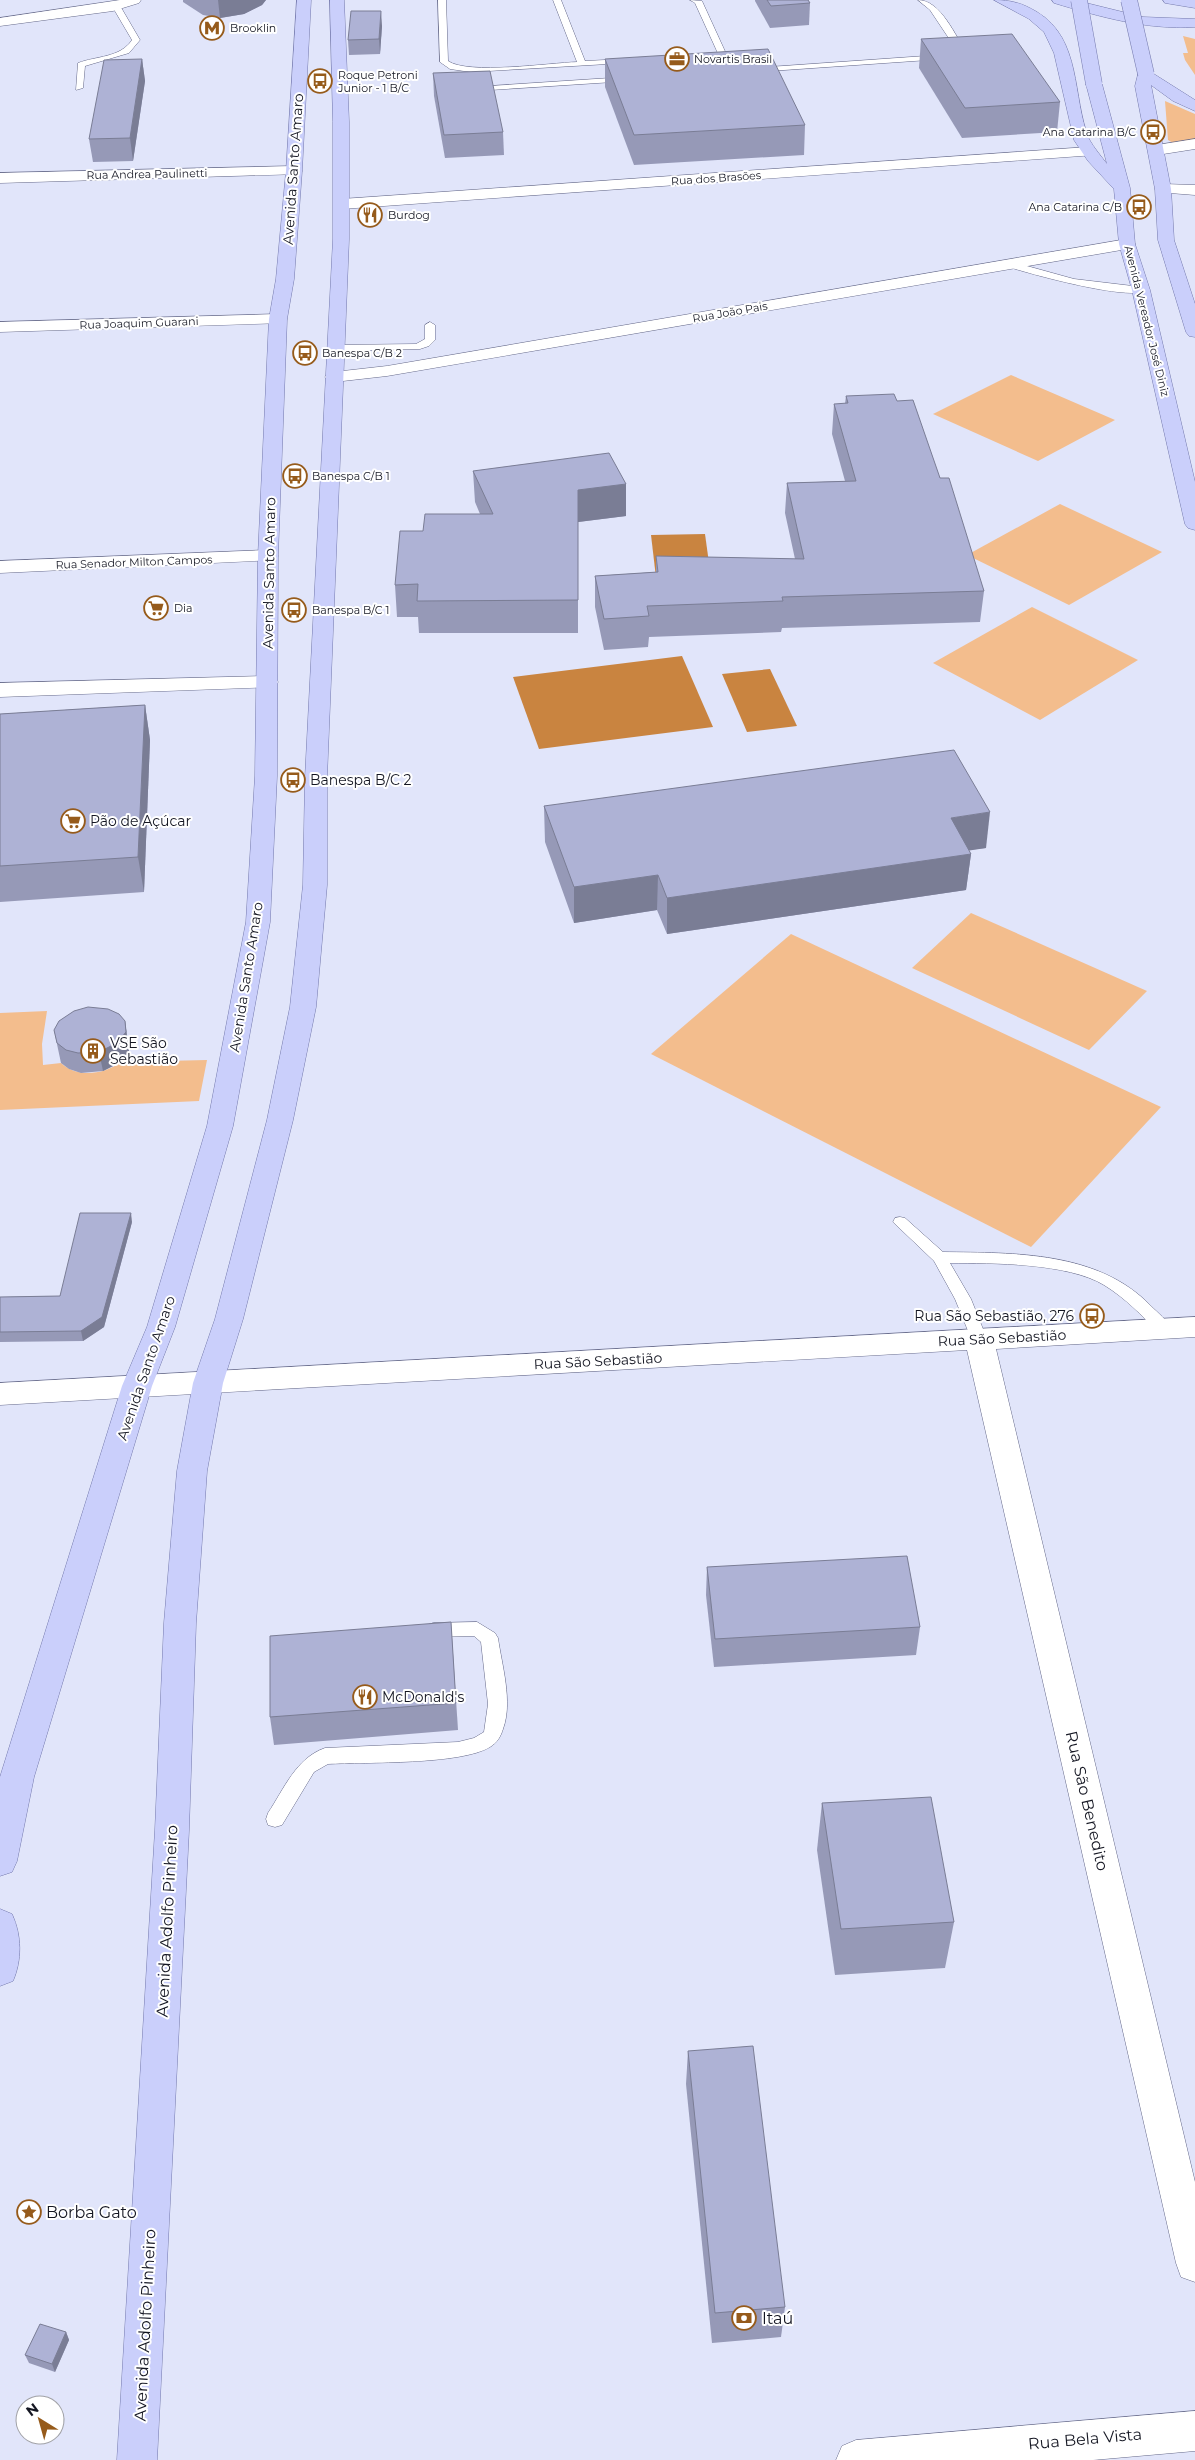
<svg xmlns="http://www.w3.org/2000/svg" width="1195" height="2460" viewBox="0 0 1195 2460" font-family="Montserrat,sans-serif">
  <rect width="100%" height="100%" fill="#e1e5fa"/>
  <!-- green -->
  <g fill="#f3bd8d">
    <path d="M1183,36L1195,39V75L1185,60L1183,53H1188Z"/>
    <path d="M1165,101L1195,114V141L1173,143L1168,140Z"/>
    <path d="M1011,375L1115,420L1038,461L933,414Z"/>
    <path d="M1060,504L1162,552L1069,605L967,555Z"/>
    <path d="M1032,607L1138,660L1040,720L933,663Z"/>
    <path d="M971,913L1147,991L1089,1050L912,968Z"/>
    <path d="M791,934L1161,1107L1031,1247L651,1054Z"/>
    <path d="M47,1011L42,1044L43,1065L61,1063C77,1078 103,1075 121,1062L207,1060L199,1101L0,1110V1013Z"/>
  </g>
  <!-- water -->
  <g fill="#c98440">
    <path d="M705,534L712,585L657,586L651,535Z"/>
    <path d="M682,656L713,727L539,749L513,677Z"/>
    <path d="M770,669L797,726L747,732L722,674Z"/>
  </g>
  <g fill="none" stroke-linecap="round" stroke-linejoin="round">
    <!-- service casing -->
    <g stroke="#656989" stroke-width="1">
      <g id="service">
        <path d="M438,0H446L448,61C468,75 550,63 577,62L553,0H561L585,61L625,59L629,61L625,63L471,72L450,69L440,62Z"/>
        <path d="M690,0L702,1L734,71L733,73L726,71L695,3Z"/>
        <path d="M918,0C941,0 955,36 967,53L966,55H960L930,10Z"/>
        <path d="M113,4H119L140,40L129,53L85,66L83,88L76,90L78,63C96,56 120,58 132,40L112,6Z"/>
        <path d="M940,55H943V59L756,72L752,70L756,68Z"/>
        <path d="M626,77H629V81L475,91L471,89L475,87Z"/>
        <path d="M1009,261L1074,279L1141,287L1146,290C1132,302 1026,273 1006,266V262Z"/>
        <path d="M430,322L435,325V340L429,346L420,349L335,351L330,348L335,345L416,344L425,339V325Z"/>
        <path d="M900,1217L905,1218L943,1252C1015,1253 1098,1251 1151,1306C1158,1313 1167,1320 1172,1329L1170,1333H1158C1142,1315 1125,1298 1104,1285C1068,1263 992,1263 950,1263L971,1299L987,1339L985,1343H973L955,1299L934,1261L893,1222L895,1218Z"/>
        <path d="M477,1622L495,1633L498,1638C502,1666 513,1702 503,1729C501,1736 497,1743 490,1747C461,1765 366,1762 328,1764L314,1772L282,1825L275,1827L268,1825L266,1819L268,1813C284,1789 296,1758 325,1748L458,1742L474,1738L484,1732L488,1704L481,1642L474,1636L433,1637L427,1635L424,1630L427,1625L433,1623Z"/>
      </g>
    </g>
    <!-- minor casing -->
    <g stroke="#656989" stroke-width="1">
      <g id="minor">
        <path d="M120,0H141L139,3L113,11L0,26V18Z"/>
        <path d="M1195,139V149L1157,155L1149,150L1157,145Z"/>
        <path d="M1089,147L1095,149L1097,152L1095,155L342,209L336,207L334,204L336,201L342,199Z"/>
        <path d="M294,166L300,168L302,171L300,174L0,183V173Z"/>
        <path d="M1163,184L1195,185V195L1157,192L1155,189L1157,186Z"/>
        <path d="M1127,239L1133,240L1135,244L1133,248L387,376L334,382L328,381L325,377L328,373L334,372L387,366Z"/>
        <path d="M278,314L284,315L287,319L284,323L0,332V322Z"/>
        <path d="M268,550L275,552L278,556L275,560L0,573V561Z"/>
        <path d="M267,676L275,677L278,682L275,687L0,697V683Z"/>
        <path d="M1195,1317V1337L996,1349L1195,2182V2282L1181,2277L1176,2263L967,1350L0,1405V1383Z"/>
        <path d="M1195,2411V2451L1093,2460H836L842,2446L856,2440Z"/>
      </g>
    </g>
    <!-- primary casing -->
    <g stroke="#7479ad" stroke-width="1">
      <g id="primary">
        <path d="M297,0H311L302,171L294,279L287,319L278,556L277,776L270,922L233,1126L175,1327L152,1386L34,1777L17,1861L12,1872L0,1876V1777L122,1386L147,1327L207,1126L246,922L255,776L258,556L269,319L276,279L286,171Z"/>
        <path d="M330,0H344L349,122V239L327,778V885L316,1007L293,1120L243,1319L223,1383L207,1471L196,1623L189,1830L157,2460H117L155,1830L164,1623L177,1471L193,1383L215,1319L267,1120L290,1007L303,885L305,778L333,239V122Z"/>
        <path d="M994,0C1011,0 1022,3 1037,12C1082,39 1072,97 1089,139C1094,148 1101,156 1107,164L1086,84L1094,79L1102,84L1130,188L1135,244L1150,290L1195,482V530L1188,528L1185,524L1132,290L1119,244L1114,189L1088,161L1074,140L1054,53L1044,32L1029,19Z"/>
        <path d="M1052,0H1074L1143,17L1195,19V27C1146,30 1101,17 1054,3Z"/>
        <path d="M1163,0H1195V8L1165,3Z"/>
        <path d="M1146,69L1195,100V111L1173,101L1151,85L1171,189L1174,240L1195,304V337L1189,336L1186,332L1158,240L1155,189L1135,86L1138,74Z"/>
        <path d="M0,1909L12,1914C22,1936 22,1960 13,1981L0,1986Z"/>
      </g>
    </g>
    <!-- service -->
    <use href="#service" fill="#fff" fill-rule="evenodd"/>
    <!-- minor -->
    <use href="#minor" fill="#fff" fill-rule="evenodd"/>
    <!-- primary -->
    <use href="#primary" fill="#cacffb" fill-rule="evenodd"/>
    <!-- primary-bridge casing -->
    <g stroke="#7479ad" stroke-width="17" stroke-linecap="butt">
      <g id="primary-bridge">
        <path d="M1079,0L1094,84"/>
        <path d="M1129,0L1146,74"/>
      </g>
    </g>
    <!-- primary-bridge -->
    <use href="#primary-bridge" stroke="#cacffb" stroke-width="16"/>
  </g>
  <!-- wall -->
  <g fill="#9699b7">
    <path d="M183,0H266L262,5L244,14L220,18L203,15L183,2Z"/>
    <path d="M755,0H808L810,3L809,25L770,28L755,1Z"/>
    <path d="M382,26L380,54L349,55L348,40Z"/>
    <path d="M921,39L1060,102L1057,132L962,138L919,68Z"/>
    <path d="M142,59L145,81L133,161L93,162L89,139Z"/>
    <path d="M605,59L805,125L804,155L634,165L605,87Z"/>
    <path d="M433,73L503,132L504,155L445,158L434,96Z"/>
    <path d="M846,396L897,401L940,478L984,591L980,622L782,628L781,632L649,637L648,647L604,650L595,607V576L656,572V556L795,559L785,513L787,483L845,481L832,434L834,404H845Z"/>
    <path d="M473,471L626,484V516L578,522V633H419L418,617H397L395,585L423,531L480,514L475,502Z"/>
    <path d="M145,705L150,740L144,892L0,902V714Z"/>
    <path d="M544,806L986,848L968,850L971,854L966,890L667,934L657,910L574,923L545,842Z"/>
    <path d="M125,1021L129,1051L121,1062L103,1071L81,1073L69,1069L61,1063L54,1030Z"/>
    <path d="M132,1222L104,1327L83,1341L0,1342V1297L60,1296Z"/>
    <path d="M707,1567L920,1627L916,1655L714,1667L706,1595Z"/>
    <path d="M451,1622L458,1730L274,1745L270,1717Z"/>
    <path d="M822,1803L954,1922L945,1968L835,1975L817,1850Z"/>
    <path d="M688,2051L785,2307L781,2337L712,2343L686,2084Z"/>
    <path d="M66,2332L69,2340L55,2372L29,2363L25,2355Z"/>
  </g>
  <!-- shaded-wall -->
  <g fill="#7a7d95">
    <path d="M218,0H266L262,5L244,14L220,18Z"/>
    <path d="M381,11L382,26L380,54L379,39Z"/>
    <path d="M142,59L145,81L133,161L130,138Z"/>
    <path d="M626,484V516L578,522V633V490Z"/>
    <path d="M145,705L150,740L144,892L138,857Z"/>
    <path d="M990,812L986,848L946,854L951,818Z"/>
    <path d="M971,854L966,890L667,934V898Z"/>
    <path d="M658,875L657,910L574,923V887Z"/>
    <path d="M125,1021L129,1051L121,1062L103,1071L99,1052Z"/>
    <path d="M131,1213L132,1222L104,1327L83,1341L81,1331Z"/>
    <path d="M66,2332L69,2340L55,2372L52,2364Z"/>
  </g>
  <!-- building -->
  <g fill="#aeb2d5" stroke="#7a7d95">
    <path d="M767,0H808L810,3L771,6Z"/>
    <path d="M351,11H381L379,39L348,40Z"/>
    <path d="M1012,34L1060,102L965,108L921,39Z"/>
    <path d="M768,49L805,125L634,135L605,59Z"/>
    <path d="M142,59L130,138L89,139L104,60Z"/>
    <path d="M490,71L503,132L444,135L433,73Z"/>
    <path d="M894,394L897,401L913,400L940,478H949L984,591L782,597L783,601L647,606L649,616L604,619L595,576L658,572L656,556L804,559L787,483L856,481L834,404L848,403L846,396Z"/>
    <path d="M609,453L626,484L578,490V600L417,601L418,584L395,585L400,531H423L425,514H493L473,471Z"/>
    <path d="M145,705L138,857L0,866V714Z"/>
    <path d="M954,750L990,812L951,818L971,854L667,898L658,875L574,887L544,806Z"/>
    <path d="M88,1007L108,1009L119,1014L125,1021L126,1032L117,1043L99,1052L78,1053L66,1050L57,1043L54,1030L59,1021L74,1011Z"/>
    <path d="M80,1213H131L102,1317L81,1331L0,1332V1297L60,1296Z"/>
    <path d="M907,1556L920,1627L715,1639L707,1567Z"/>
    <path d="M451,1622L456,1703L270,1717V1636Z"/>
    <path d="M931,1797L954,1922L841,1929L822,1803Z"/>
    <path d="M753,2046L785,2307L715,2313L688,2051Z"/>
    <path d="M40,2324L66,2332L52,2364L25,2355Z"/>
  </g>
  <!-- icons -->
  <defs>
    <g id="metro-ring" transform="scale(1.25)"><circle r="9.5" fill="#fff" stroke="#965b1b" stroke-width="1.5"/><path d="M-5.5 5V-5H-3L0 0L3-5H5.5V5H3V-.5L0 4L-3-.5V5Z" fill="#965b1b"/></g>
    <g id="office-ring" transform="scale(1.25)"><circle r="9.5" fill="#fff" stroke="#965b1b" stroke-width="1.5"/><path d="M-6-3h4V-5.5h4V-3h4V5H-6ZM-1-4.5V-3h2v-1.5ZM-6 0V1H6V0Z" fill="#965b1b"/></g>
    <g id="bus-ring" transform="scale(1.25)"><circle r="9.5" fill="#fff" stroke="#965b1b" stroke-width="1.5"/><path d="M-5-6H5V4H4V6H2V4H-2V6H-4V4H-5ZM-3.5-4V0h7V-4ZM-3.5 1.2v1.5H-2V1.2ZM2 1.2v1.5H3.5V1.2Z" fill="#965b1b"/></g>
    <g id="restaurant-ring" transform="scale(1.25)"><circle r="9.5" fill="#fff" stroke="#965b1b" stroke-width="1.5"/><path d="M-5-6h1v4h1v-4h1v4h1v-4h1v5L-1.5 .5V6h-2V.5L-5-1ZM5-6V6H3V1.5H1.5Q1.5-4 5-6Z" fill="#965b1b"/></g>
    <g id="supermarket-ring" transform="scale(1.25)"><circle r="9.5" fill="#fff" stroke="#965b1b" stroke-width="1.5"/><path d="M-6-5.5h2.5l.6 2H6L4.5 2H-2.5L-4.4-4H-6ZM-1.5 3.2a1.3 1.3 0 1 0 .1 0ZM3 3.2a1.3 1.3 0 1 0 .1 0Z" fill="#965b1b"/></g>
    <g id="building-ring" transform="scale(1.25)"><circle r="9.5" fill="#fff" stroke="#965b1b" stroke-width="1.5"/><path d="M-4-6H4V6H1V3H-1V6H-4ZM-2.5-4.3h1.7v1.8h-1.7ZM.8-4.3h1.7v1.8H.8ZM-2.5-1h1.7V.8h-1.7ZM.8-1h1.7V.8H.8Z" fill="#965b1b"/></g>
    <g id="sight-ring" transform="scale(1.25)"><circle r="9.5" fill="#fff" stroke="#965b1b" stroke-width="1.5"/><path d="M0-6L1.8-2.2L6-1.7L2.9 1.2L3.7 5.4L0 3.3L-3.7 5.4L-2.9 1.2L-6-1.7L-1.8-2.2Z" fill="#965b1b"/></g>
    <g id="bank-ring" transform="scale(1.25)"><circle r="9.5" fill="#fff" stroke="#965b1b" stroke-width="1.5"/><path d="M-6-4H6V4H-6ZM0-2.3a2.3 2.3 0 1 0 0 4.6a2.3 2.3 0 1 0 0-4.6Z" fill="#965b1b"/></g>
  </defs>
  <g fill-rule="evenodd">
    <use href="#metro-ring" x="212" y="28"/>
    <use href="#office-ring" x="677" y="59"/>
    <use href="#bus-ring" x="320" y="81"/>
    <use href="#bus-ring" x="1153" y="132"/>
    <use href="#bus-ring" x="1139" y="207"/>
    <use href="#restaurant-ring" x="370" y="215"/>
    <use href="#bus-ring" x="305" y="353"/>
    <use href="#bus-ring" x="295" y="476"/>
    <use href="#supermarket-ring" x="156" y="608"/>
    <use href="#bus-ring" x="294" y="610"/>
    <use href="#bus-ring" x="293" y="780"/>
    <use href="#supermarket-ring" x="73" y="821"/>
    <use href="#building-ring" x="93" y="1051"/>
    <use href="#bus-ring" x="1092" y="1316"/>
    <use href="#restaurant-ring" x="365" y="1697"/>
    <use href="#sight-ring" x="29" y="2212"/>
    <use href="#bank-ring" x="744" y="2318"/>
  </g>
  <g text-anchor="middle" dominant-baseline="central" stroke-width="4" stroke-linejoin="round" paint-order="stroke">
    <!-- far-poi labels -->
    <g font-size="11" fill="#141622" stroke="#fff" text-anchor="start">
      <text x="230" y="28">Brooklin</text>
      <text x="694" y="59">Novartis Brasil</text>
      <text x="338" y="75">Roque Petroni<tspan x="338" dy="13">Junior - 1 B/C</tspan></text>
      <text x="1136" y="132" text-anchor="end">Ana Catarina B/C</text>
      <text x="1122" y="207" text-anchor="end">Ana Catarina C/B</text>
      <text x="388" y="215">Burdog</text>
      <text x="322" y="353">Banespa C/B 2</text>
      <text x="312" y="476">Banespa C/B 1</text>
      <text x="174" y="608">Dia</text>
      <text x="312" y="610">Banespa B/C 1</text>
    </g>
    <!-- far-street labels -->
    <g font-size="11" fill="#141622" stroke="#fff">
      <text transform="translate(147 174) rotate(-1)">Rua Andrea Paulinetti</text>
      <text transform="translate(716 178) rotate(-4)">Rua dos Brasões</text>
      <text transform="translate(730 312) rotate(-10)">Rua João Pais</text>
      <text transform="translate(1147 321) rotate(76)">Avenida Vereador José Diniz</text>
      <text transform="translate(139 323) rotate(-2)">Rua Joaquim Guarani</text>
      <text transform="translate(134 562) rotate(-2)">Rua Senador Milton Campos</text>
    </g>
    <!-- street labels -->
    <g font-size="14" fill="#141622" stroke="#fff">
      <text transform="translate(293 169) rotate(-86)">Avenida Santo Amaro</text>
      <text transform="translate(269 573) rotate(-89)">Avenida Santo Amaro</text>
      <text transform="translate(246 977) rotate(-81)">Avenida Santo Amaro</text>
      <text transform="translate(1002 1338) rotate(-3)">Rua São Sebastião</text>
      <text transform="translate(598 1361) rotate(-3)">Rua São Sebastião</text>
      <text transform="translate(146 1368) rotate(-71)">Avenida Santo Amaro</text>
    </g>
    <!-- poi labels -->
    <g font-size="14" fill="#141622" stroke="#fff" text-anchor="start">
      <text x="310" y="780">Banespa B/C 2</text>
      <text x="90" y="821">Pão de Açúcar</text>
      <text x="110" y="1043">VSE São<tspan x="110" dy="16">Sebastião</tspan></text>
      <text x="1074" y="1316" text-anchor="end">Rua São Sebastião, 276</text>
      <text x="382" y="1697">McDonald's</text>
    </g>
    <!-- near-street labels -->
    <g font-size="16" fill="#141622" stroke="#fff">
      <text transform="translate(1087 1801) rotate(77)">Rua São Benedito</text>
      <text transform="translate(167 1921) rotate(-87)">Avenida Adolfo Pinheiro</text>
      <text transform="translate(145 2325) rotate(-87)">Avenida Adolfo Pinheiro</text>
      <text transform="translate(1085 2439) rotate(-5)">Rua Bela Vista</text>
    </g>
    <!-- near-poi labels -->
    <g font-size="16" fill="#141622" stroke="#fff" text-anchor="start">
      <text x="46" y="2212">Borba Gato</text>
      <text x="762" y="2318">Itaú</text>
    </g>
  </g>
  <!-- north arrow -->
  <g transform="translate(40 2420) rotate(323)"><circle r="24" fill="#ffffff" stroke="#a1a2a7"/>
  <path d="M0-4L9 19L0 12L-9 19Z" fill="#965b1b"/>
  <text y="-8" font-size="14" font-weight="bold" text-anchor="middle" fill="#141622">N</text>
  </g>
</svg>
